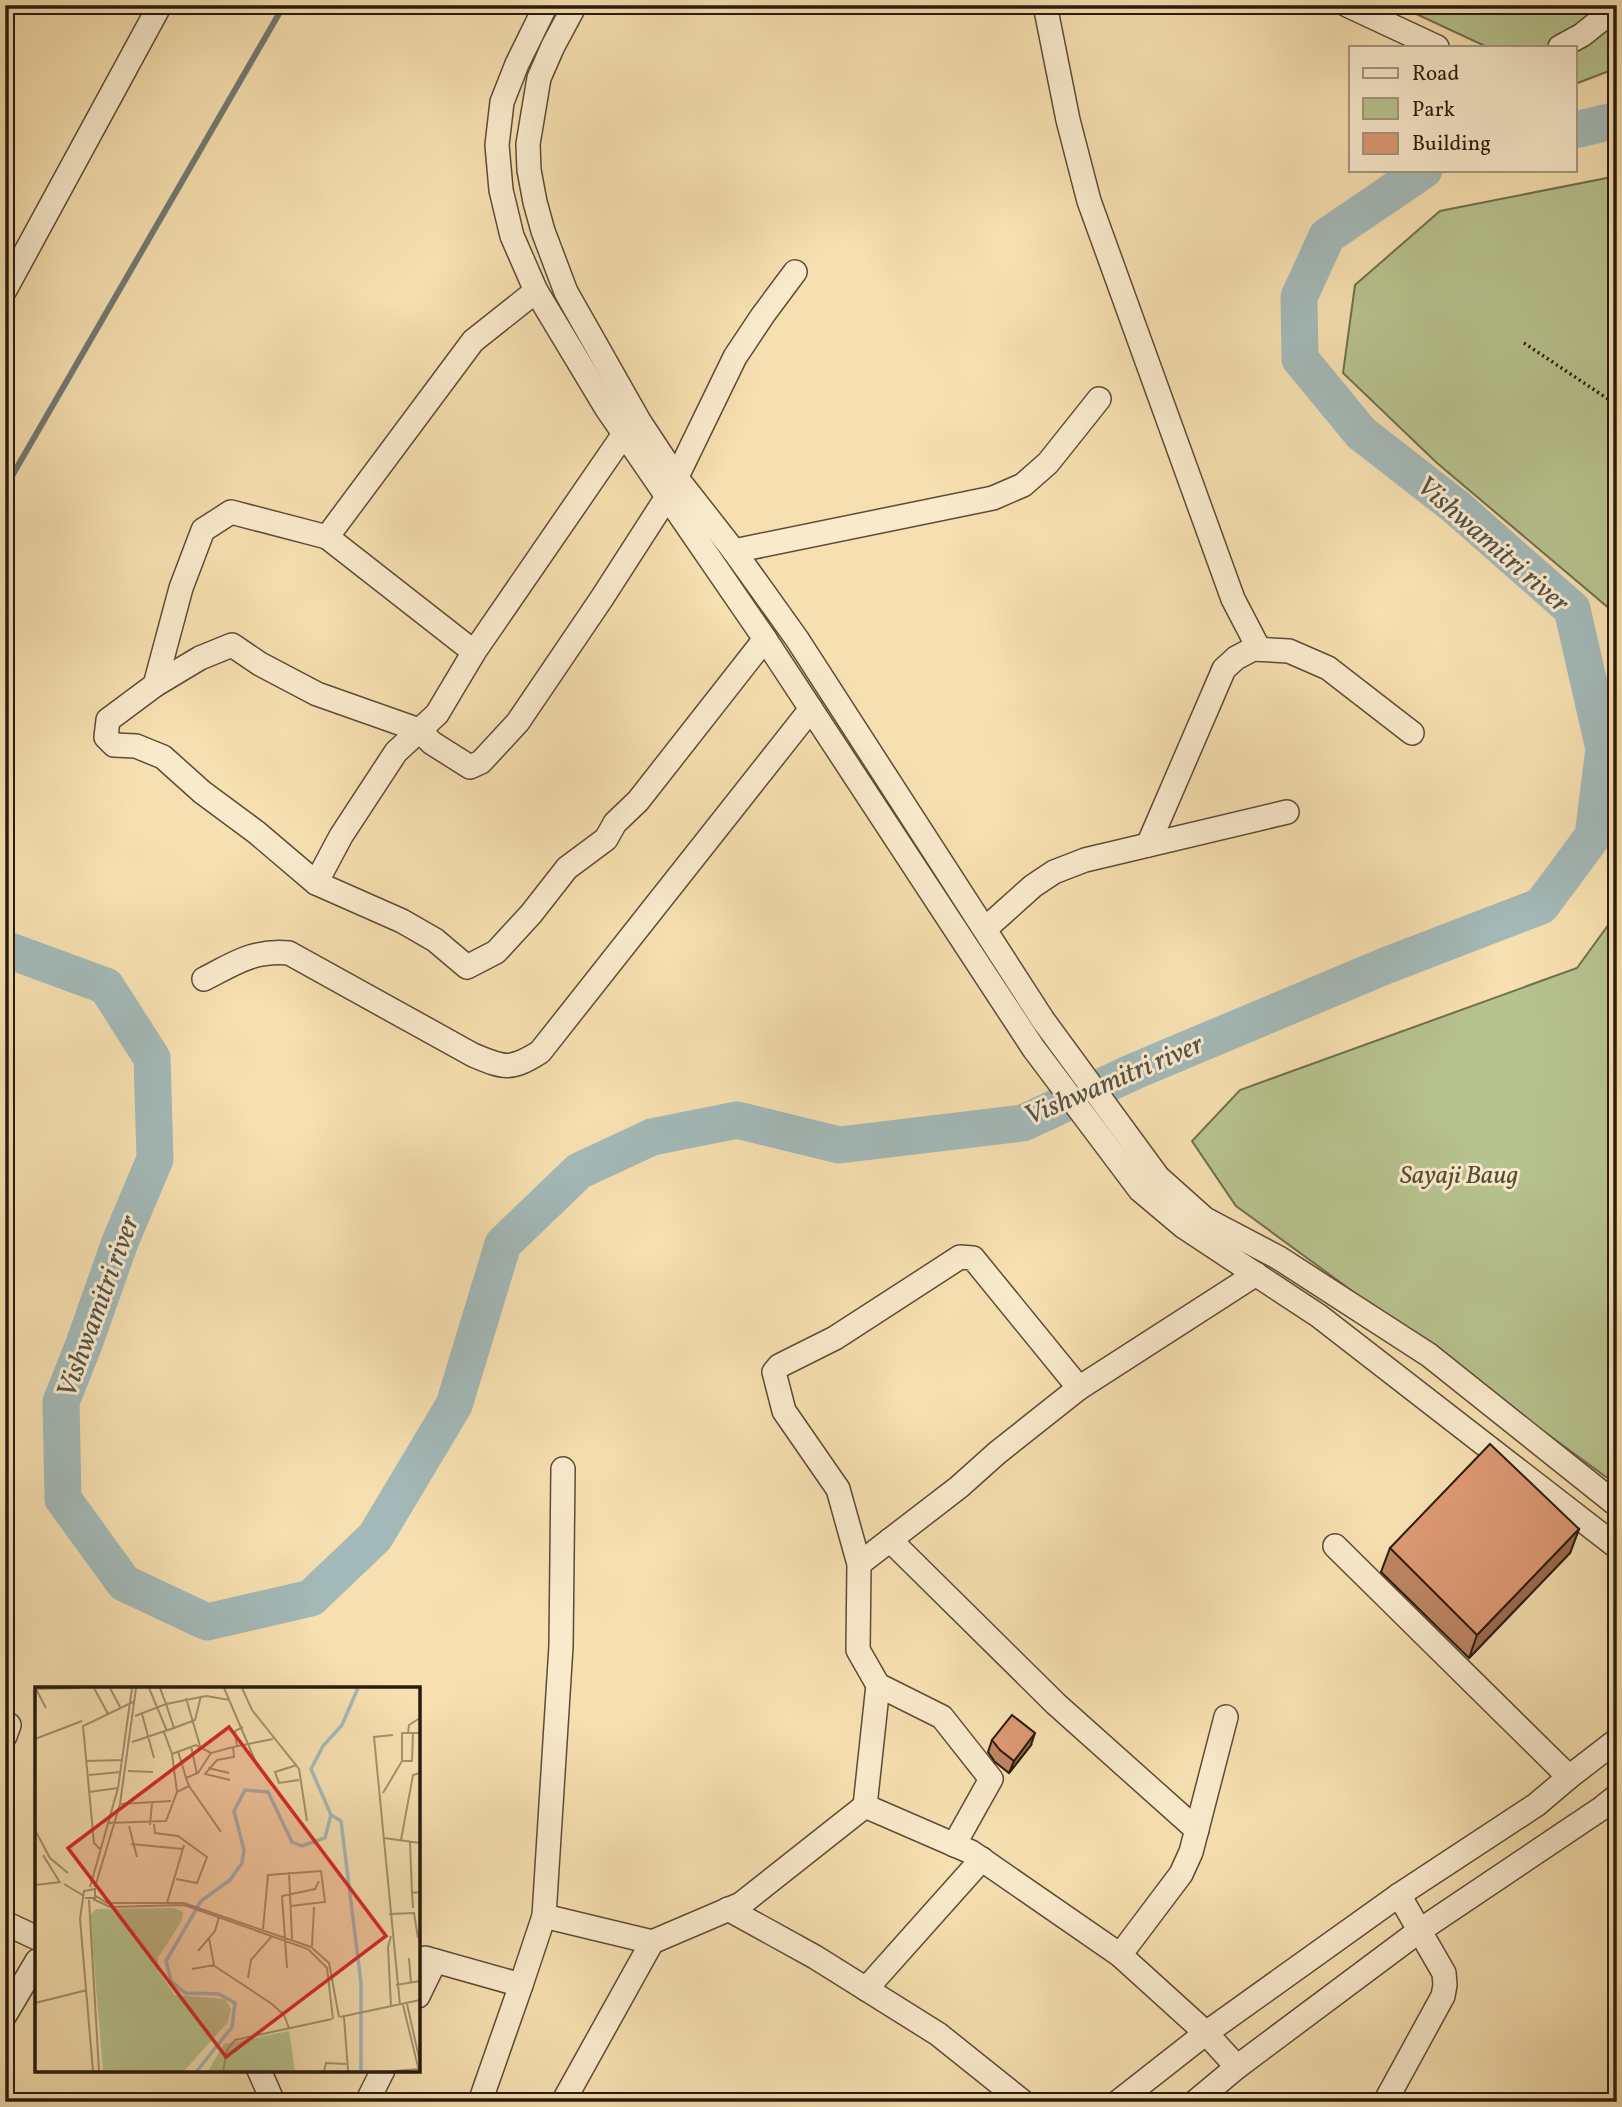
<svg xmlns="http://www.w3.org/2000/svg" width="1622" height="2107" viewBox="0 0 1622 2107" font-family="Vollkorn,serif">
  <rect width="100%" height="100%" fill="#f6dfb0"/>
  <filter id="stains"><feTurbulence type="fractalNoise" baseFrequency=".00286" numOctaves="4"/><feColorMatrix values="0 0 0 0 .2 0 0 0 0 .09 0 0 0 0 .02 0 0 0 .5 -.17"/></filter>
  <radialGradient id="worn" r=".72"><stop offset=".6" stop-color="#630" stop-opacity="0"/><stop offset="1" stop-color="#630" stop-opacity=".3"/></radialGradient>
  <!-- green -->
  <g fill="#b7c38f" stroke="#706f4e" stroke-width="2">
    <path d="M1397,5H1617V68L1575,84V47H1487Z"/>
    <path d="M1617,176V615L1437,463L1343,373L1355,285L1440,211Z"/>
    <path d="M1617,913V1485L1236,1206L1192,1141L1240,1090L1577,968Z"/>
  </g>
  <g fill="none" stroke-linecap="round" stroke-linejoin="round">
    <!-- stream -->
    <path stroke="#727a74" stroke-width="6" d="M5,488L284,5"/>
    <!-- river -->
    <g stroke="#a3b9b8" stroke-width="37">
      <path d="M1575,130L1617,120"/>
      <path d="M5,949L106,986L152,1058L155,1159L120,1242L84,1344L61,1402L63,1499L124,1583L207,1622L311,1598L375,1537L454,1405L503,1244L579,1171L652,1137L737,1120L839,1145L1023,1123L1135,1071L1385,966L1541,906L1593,836L1604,749L1572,609L1456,507L1361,433L1300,359L1299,297L1327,236L1424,170"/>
    </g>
    <!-- minor casing -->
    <g stroke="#5c4c36" stroke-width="26">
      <g id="minor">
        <path d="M546,5L517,64L502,102L497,145L501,190L512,236L536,291L607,409L765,639L1034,1049L1140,1190L1184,1227L1319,1316L1617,1547"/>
        <path d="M575,5L553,46L539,78L528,144L529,170L535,202L543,231L566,292L639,421L676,477L734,551L797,639L1043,1020L1158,1177L1205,1219L1279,1258L1429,1355L1617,1505"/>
        <path d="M1045,5L1068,120L1089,201L1233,599L1259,649"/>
        <path d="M1347,5L1437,47"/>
        <path d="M1560,47L1582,35L1617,7"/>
        <path d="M5,290L160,5"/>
        <path d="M327,537L473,341L536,291"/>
        <path d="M734,551L993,498L1023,485L1048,463L1099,399"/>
        <path d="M474,652L327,537L231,512L203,530L181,588L155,685L108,720L106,737L114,745L136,746L163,757L202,792L256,832L316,883L402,921L435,940L467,967L496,952L531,914L567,868L606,839L615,823L638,801L765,639"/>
        <path d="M155,685L200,658L232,645L260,664L317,694L419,730L432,743L470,767L481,762L518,722L602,598L667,497L735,357L763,315L795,272"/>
        <path d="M1148,845L1224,669L1236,658L1253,649L1289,651L1328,668L1412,733"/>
        <path d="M316,883L341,836L396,752L437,714L474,652L624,434"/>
        <path d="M985,929L1033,886L1054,872L1085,860L1287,812"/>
        <path d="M204,979C235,963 253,950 289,953L473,1055C504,1068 510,1071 540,1052L811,709"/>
        <path d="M890,1540L1056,1704L1197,1830"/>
        <path d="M1335,1546L1569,1777"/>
        <path d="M859,1564L959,1487L997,1453L1079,1388L1256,1274"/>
        <path d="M5,1736L9,1725"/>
        <path d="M865,1806L878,1685"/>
        <path d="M954,1845L991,1779L942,1717L878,1685L858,1650L859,1564L838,1489L784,1411L774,1372L779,1366L835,1338L960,1257L973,1258L1079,1388"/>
        <path d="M728,1909L815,1957L938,2034L1023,2102"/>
        <path d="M544,1916L561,1646L563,1469"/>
        <path d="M5,1923L37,1938"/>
        <path d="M1120,1955L1181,1874L1191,1852L1226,1717"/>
        <path d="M418,1962L425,1958L521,1985L544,1916L652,1942L741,1904L865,1806L971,1852L1120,1955L1206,2033L1237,2067"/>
        <path d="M866,1989L982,1859"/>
        <path d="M418,1996L435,1961"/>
        <path d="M5,2015L37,1961"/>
        <path d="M259,2070L273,2102"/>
        <path d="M367,2102L383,2070"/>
        <path d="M480,2102L521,1985"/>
        <path d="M563,2102L652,1942"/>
        <path d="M1118,2102L1206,2033L1399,1895L1536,1805L1569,1777L1617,1740"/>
        <path d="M1195,2102L1237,2067L1419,1931L1602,1808L1617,1796"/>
        <path d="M1385,2102L1443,1996L1445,1985L1444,1973L1399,1895"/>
      </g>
    </g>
    <!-- path -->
    <path stroke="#291b0d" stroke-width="3.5" stroke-dasharray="2 3.5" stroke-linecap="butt" d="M1524,343L1617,405"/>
    <!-- minor -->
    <use href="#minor" stroke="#f9eacc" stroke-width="23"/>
  </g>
  <!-- wall -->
  <g fill="#be8463" stroke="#291b0d" stroke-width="2">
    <path d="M1579,1529L1570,1553L1469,1658L1381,1572L1390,1548Z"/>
    <path d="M992,1740L1031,1745L1009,1773L995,1762L988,1752Z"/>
  </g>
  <!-- shaded-wall -->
  <g fill="#9b6b50" stroke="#291b0d" stroke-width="2">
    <path d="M1579,1529L1570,1553L1469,1658L1477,1635Z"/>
    <path d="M1035,1733L1031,1745L1009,1773L1014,1761Z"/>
  </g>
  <!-- building -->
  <g fill="#dd9973" stroke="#291b0d" stroke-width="2">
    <path d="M1490,1444L1579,1529L1477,1635L1390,1548Z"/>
    <path d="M1012,1715L1035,1733L1014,1761L1000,1750L992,1740Z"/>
  </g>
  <g text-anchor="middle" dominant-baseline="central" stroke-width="6" stroke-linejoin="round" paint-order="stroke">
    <!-- park labels -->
    <g font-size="26" font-style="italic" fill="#544d34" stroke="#f9eacc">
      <text x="1459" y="1176">Sayaji Baug</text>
    </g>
    <!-- water labels -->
    <g font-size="28" font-style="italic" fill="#545249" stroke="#f9eacc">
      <text transform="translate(1492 545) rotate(41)">Vishwamitri river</text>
      <text transform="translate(1114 1081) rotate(-23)">Vishwamitri river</text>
      <text transform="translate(99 1307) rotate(-70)">Vishwamitri river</text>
    </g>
  </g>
  <!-- overview -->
  <g transform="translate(35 1687)">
    <rect width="385" height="385" fill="#f6dfb0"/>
    <path d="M139,221L148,225L147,233L123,271V284L140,308L190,312L196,322L193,335L149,384H68L55,228L61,222ZM254,344L260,384H173L189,357Z" fill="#b7c38f"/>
    <path fill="none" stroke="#a3b9b8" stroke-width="3.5" d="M296,128L306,134L326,296V384M162,384L197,340L200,316L184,307L150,306L136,294L131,274L166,214L195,193L207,176L209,163L199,124L210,103L233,105L257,155L267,159L290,151L296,128L276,82L288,59L307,38L323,1"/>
    <path fill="none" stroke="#a4916f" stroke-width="2" d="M59,1L73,27M75,1L85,20M114,1L132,44M125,1L131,17L171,9L195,13M189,1L222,78M207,1L217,23L264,82L272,134M0,2L46,1M1,2L11,21M151,11L165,59M107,27L119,71M139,41L160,33L166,9M129,45L137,67M373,46L374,38L385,31M358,48L339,50L365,318M0,52L47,34M97,55L139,41L131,17L100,29M156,59L162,87M198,60L238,52M202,60L200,44L208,40M143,64L151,91M51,74L88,73M367,74H377L378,46M262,78L240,85L244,96L264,93M173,81L194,86M93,84L118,85M54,88L85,85M154,99L186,145M54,105L83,101M142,105L137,67L161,58L176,66M348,106L367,74V46H385M85,117L136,114M74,136L131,134L142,105L154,99L151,91L163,86L176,66L198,60L199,70L182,73L170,87L195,93M119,137L120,146L143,149L172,170L162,196L141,192M115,138L117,116M94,139L102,170M0,143L15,171L33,186M385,150V183M349,151L385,156M366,153L378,88L385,86M375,155L377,206M96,157L148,162M66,163L59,156L48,39L98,15M8,168L24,194M254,185L257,252M29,197L49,209M0,198L26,195M55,200L83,101L97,1M60,200L85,117L101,1M61,209L72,216H149L276,260L294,276L304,330M50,211H60V202L49,204L45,232L58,384M58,212L75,220L149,218L273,262L292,281L298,332M54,213L64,384M132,216L149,158M378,221L377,206L385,205M354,227L379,226L383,251M228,242L233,188L286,184L290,215L256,219M277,259L279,220M163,264L180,244L184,230M374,271L376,296M178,278L237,317L249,328L254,341M252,281L247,209L280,202L284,194M157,282L179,278L174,251M213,291L216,273L237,249M361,298L385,294M0,316L52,303M372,317L385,375M368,318L384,384M356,320L353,260L356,249M305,330L385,313M309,330L313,384M188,384L192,363L200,353L297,332M289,384L291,376L311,377M359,384L384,382"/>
    <path fill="#d62828" fill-opacity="0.15" stroke="#d62828" stroke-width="3.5" d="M194,40L351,249L191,370L33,161Z"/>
    <rect width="385" height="385" fill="none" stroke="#291b0d" stroke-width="3.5"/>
  </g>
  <!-- margin -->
  <rect width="1622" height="2107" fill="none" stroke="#f6dfb0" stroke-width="28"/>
  <rect x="7" y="7" width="1608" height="2093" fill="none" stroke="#291b0d" stroke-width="3.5"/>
  <rect x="14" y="14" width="1594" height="2079" fill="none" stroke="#291b0d" stroke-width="2"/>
  <!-- legend -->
  <rect x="1349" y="46" width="228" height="126" fill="#f9eacc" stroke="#a69780" stroke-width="2"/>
  <rect x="1363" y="68" width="35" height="10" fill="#f9eacc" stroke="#a69780" stroke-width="2"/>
  <text x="1412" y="80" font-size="21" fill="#291b0d">Road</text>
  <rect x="1363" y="98" width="35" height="21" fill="#b7c38f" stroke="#a69780" stroke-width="2"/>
  <text x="1412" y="116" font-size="21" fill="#291b0d">Park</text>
  <rect x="1363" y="133" width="35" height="21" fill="#dd9973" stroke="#a69780" stroke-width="2"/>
  <text x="1412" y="150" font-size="21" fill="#291b0d">Building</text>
  <rect width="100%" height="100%" filter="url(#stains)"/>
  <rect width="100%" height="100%" fill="url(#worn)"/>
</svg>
